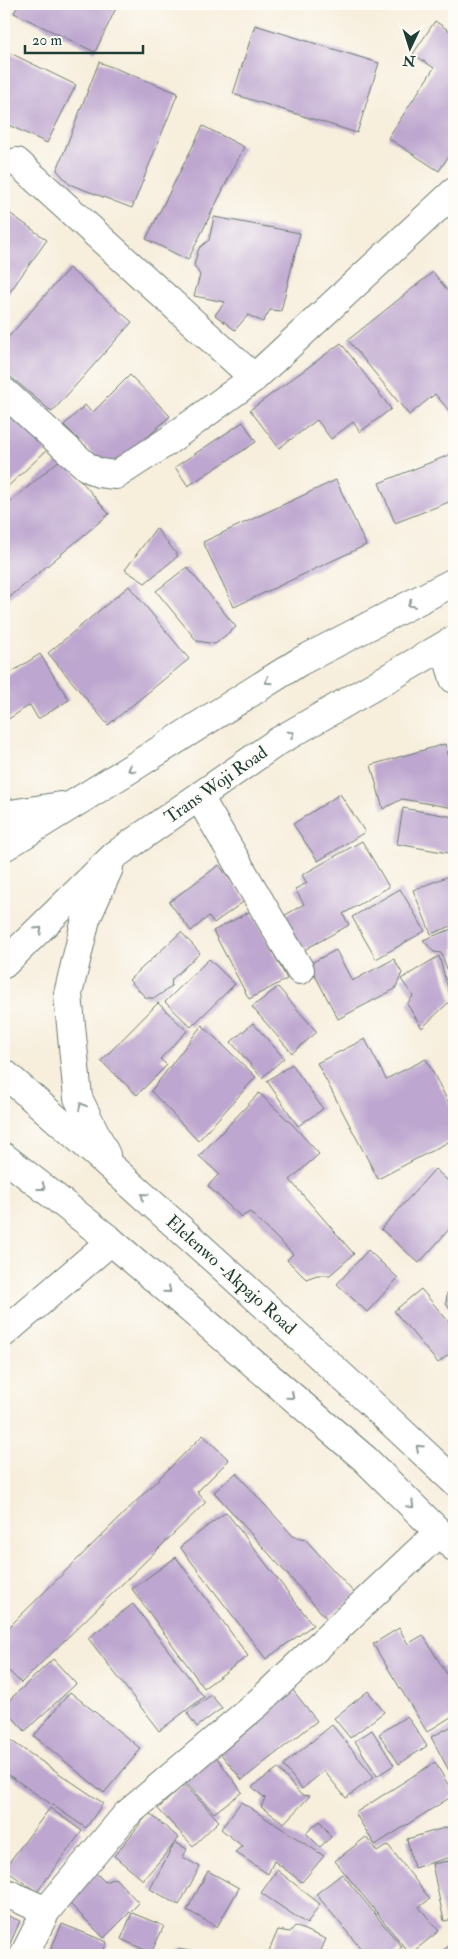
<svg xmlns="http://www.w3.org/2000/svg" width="458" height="1959" viewBox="0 0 458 1959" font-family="'IM FELL Double Pica',serif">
  <rect width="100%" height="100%" fill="#fdfcf7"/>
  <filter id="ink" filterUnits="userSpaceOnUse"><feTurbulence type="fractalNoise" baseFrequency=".02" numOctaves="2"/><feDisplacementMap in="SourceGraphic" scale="10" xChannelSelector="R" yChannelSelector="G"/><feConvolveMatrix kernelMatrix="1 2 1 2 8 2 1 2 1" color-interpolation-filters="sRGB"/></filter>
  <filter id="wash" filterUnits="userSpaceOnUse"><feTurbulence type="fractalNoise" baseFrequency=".0096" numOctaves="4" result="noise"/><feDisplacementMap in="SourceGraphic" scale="20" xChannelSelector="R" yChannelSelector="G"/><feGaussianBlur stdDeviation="1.12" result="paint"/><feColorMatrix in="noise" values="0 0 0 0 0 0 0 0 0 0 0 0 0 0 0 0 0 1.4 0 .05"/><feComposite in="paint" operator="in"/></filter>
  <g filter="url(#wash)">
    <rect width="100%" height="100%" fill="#f7eedc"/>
    <g id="blocks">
      <!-- building -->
      <g fill="#bda6cf">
        <path d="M19,4H118L95,52L14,13Z"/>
        <path d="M435,21L454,34V148L439,171L388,138L434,68L413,54Z"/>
        <path d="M255,25L379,63L357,133L233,94Z"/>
        <path d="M4,50L76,85L47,143L4,123Z"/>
        <path d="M99,62L178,93L132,208L69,184L57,170Z"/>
        <path d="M203,126L244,147L188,260L146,239Z"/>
        <path d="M4,209L47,240L4,300Z"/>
        <path d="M214,217L300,233L281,311L270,310L263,322L248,315L235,330L215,315L225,302L194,296L200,275L194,265L199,248L209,240Z"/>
        <path d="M69,268L132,322L52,412L4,371V342Z"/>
        <path d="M433,272L454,299V412L452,414L435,394L409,415L348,340Z"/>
        <path d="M341,343L391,409L360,432L353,422L331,439L317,420L279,448L250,410Z"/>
        <path d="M130,375L170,416L111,472L64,425L85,405L92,413Z"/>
        <path d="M4,404L47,450L4,490Z"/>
        <path d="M243,422L256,442L188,486L175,467Z"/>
        <path d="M454,453V500L395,523L379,483Z"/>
        <path d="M62,458L109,514L4,602V507Z"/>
        <path d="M336,480L366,545L234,607L203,542Z"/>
        <path d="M156,528L178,556L145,583L125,570Z"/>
        <path d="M187,567L236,627L215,644L197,641L156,591Z"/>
        <path d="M129,586L189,659L108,725L48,653Z"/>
        <path d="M40,654L69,700L38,719L30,705L4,722V677Z"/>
        <path d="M445,744L454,776V808L402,799L383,809L371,765Z"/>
        <path d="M340,794L365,832L318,861L293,824Z"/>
        <path d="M403,808L454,817V854L397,844Z"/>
        <path d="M362,841L389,887L343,914L349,925L297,954L277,920L304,904L295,889L307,883L302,875Z"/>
        <path d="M219,865L246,900L214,923L209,916L191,931L169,902Z"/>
        <path d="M454,874V925L431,934L413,890Z"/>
        <path d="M400,889L425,931L376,959L352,917Z"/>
        <path d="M251,911L287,979L249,999L213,931Z"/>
        <path d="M454,928V987L441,953L434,952L423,940Z"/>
        <path d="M181,932L200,953L172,979L171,987L155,998H146L129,980Z"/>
        <path d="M336,950L352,981L394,959L402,973L395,989L338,1019L309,964Z"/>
        <path d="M439,956L451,1000L422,1028L407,1004L413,996L401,979Z"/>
        <path d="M209,959L235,984L191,1027L165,1002Z"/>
        <path d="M278,987L317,1032L292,1053L252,1007Z"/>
        <path d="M158,1003L187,1031L160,1059L167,1065L137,1095L101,1061Z"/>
        <path d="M253,1023L284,1058L262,1078L231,1042Z"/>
        <path d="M202,1025L256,1077L198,1141L151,1091Z"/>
        <path d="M365,1039L386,1079L426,1059L454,1113V1139L378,1179L317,1063Z"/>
        <path d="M292,1064L323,1109L298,1126L267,1081Z"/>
        <path d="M259,1093L293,1125L319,1154L290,1180L354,1254L330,1275H317L306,1279L287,1260L293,1254L250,1212L241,1217L208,1186L219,1174L199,1156Z"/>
        <path d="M435,1169L454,1186V1224L419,1263L381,1229Z"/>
        <path d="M368,1250L398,1278L367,1312L337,1284Z"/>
        <path d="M454,1288V1314L446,1304L447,1293Z"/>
        <path d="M421,1289L454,1328V1350L438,1363L394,1311Z"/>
        <path d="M203,1435L229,1460L197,1492L206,1502L21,1683L4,1666V1632Z"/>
        <path d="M236,1473L293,1536L305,1539L355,1594L327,1619L214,1492Z"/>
        <path d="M226,1512L313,1625L266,1659L180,1547Z"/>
        <path d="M176,1557L248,1656L204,1688L132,1589Z"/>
        <path d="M133,1604L204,1697L159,1731L88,1638Z"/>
        <path d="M399,1628L408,1644L423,1635L454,1686V1715L427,1732L373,1644Z"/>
        <path d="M53,1659L76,1684L25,1731L4,1708V1705Z"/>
        <path d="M292,1689L317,1721L242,1780L216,1748Z"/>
        <path d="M368,1691L384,1712L350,1738L334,1718Z"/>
        <path d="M70,1692L141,1749L104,1793L34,1736Z"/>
        <path d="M211,1695L222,1708L197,1727L187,1713Z"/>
        <path d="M407,1716L427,1746L399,1764L379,1734Z"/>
        <path d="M332,1725L374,1777L346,1798L324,1771L302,1789L283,1765Z"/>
        <path d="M454,1725V1780L431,1737Z"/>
        <path d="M372,1730L394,1765L377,1776L355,1741Z"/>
        <path d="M4,1736L103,1803L86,1828L4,1772Z"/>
        <path d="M215,1755L242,1792L214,1813L182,1779Z"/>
        <path d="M435,1762L454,1795L375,1845L355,1813Z"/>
        <path d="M278,1768L301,1795L310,1796L284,1823L261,1807L265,1798L252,1787Z"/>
        <path d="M184,1784L219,1821L193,1846L158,1809Z"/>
        <path d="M241,1802L324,1856L302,1882L274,1861L268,1874L235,1852L242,1846L221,1829Z"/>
        <path d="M50,1808L82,1831L37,1892L4,1869Z"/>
        <path d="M149,1813L179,1838L143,1880L114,1856Z"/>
        <path d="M320,1821L331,1837L320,1847L306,1833Z"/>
        <path d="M454,1825V1856L414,1868L407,1839Z"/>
        <path d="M366,1837L377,1852L388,1845L430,1899L419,1907L439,1931L410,1954L335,1861Z"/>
        <path d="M175,1842L187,1849L183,1857L200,1867L179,1905L150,1889Z"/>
        <path d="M454,1860V1919L444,1921L432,1864Z"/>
        <path d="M277,1870L320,1904L307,1924L261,1893Z"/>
        <path d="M94,1871L105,1882L115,1878L139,1903L104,1938L65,1899Z"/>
        <path d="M208,1871L239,1888L217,1927L187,1910Z"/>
        <path d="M342,1874L402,1947L393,1955H366L316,1894Z"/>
        <path d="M132,1913L164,1926L151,1953L121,1939Z"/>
        <path d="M4,1914L20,1921L5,1955H4Z"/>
        <path d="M62,1924L107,1942L102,1955H48Z"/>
        <path d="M295,1926L326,1939L319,1955H279L269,1951L278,1930L290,1932Z"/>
        <path d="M451,1944L454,1948V1955H437Z"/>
        <path d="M178,1949L208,1954V1955H177Z"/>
      </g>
    </g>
  </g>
  <g filter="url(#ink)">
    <use href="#blocks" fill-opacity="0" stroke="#6b7b6f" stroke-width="1"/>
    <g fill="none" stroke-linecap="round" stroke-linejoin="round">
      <!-- minor casing -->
      <g stroke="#6b7b6f" stroke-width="30">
        <g id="minor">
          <path d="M17,162L254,378"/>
          <path d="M4,392L87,467L99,473L116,475L168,441L254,378L454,192"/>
          <path d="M444,646L454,679"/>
          <path d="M199,797L300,970"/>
          <path d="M4,1333L111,1241"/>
          <path d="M4,1892L46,1911"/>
          <path d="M24,1955L46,1911L126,1815L257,1704L439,1532"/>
        </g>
      </g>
      <!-- major casing -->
      <g stroke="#6b7b6f" stroke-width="30">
        <g id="major">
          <path d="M4,815L61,806"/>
          <path d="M4,847L138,764L299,662L454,582"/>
          <path d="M4,964L115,855L277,742L454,640"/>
          <path d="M4,1073C157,1206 307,1342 454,1481"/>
          <path d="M106,1155L78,1098L68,994L86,919L109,868"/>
          <path d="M4,1157L111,1241L365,1459L454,1547"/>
        </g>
      </g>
      <!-- minor -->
      <use href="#minor" stroke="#fff" stroke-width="28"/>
      <!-- major -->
      <use href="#major" stroke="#fff" stroke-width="28"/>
    </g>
    <!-- one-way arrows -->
    <defs><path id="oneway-chevron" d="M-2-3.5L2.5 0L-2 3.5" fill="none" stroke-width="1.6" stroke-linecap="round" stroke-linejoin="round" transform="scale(1.25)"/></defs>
    <g stroke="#8f9e9a">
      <use href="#oneway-chevron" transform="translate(411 604) rotate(153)"/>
      <use href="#oneway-chevron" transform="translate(268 681) rotate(147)"/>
      <use href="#oneway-chevron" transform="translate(291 734) rotate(-30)"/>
      <use href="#oneway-chevron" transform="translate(131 769) rotate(149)"/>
      <use href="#oneway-chevron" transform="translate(39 930) rotate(-44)"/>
      <use href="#oneway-chevron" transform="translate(82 1106) rotate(-116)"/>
      <use href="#oneway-chevron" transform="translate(42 1187) rotate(38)"/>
      <use href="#oneway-chevron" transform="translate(144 1196) rotate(-138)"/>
      <use href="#oneway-chevron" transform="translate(168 1290) rotate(41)"/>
      <use href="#oneway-chevron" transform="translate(291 1396) rotate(41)"/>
      <use href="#oneway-chevron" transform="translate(419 1448) rotate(-137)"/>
      <use href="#oneway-chevron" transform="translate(411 1505) rotate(45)"/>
    </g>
  </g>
  <g text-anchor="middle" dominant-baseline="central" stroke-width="4" stroke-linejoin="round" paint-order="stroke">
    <!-- street labels -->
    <g font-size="18" fill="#1f3d34" stroke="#fdfcf7">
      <text transform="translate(216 785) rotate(-35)">Trans Woji Road</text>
      <text transform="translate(231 1275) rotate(42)">Elelenwo -Akpajo Road</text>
    </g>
  </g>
  <!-- margin -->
  <rect width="458" height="1959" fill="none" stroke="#fdfcf7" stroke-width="20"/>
  <!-- north arrow -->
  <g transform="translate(410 48) rotate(184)" stroke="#fdfcf7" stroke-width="4" paint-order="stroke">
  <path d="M0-4L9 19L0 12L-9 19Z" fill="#1f3d34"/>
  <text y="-8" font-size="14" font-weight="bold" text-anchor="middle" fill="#1f3d34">N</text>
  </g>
  <!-- scale -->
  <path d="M25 45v8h118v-8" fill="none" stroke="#1f3d34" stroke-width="2.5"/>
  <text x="32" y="45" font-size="15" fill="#1f3d34" stroke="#fdfcf7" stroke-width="4" paint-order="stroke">20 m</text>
</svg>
